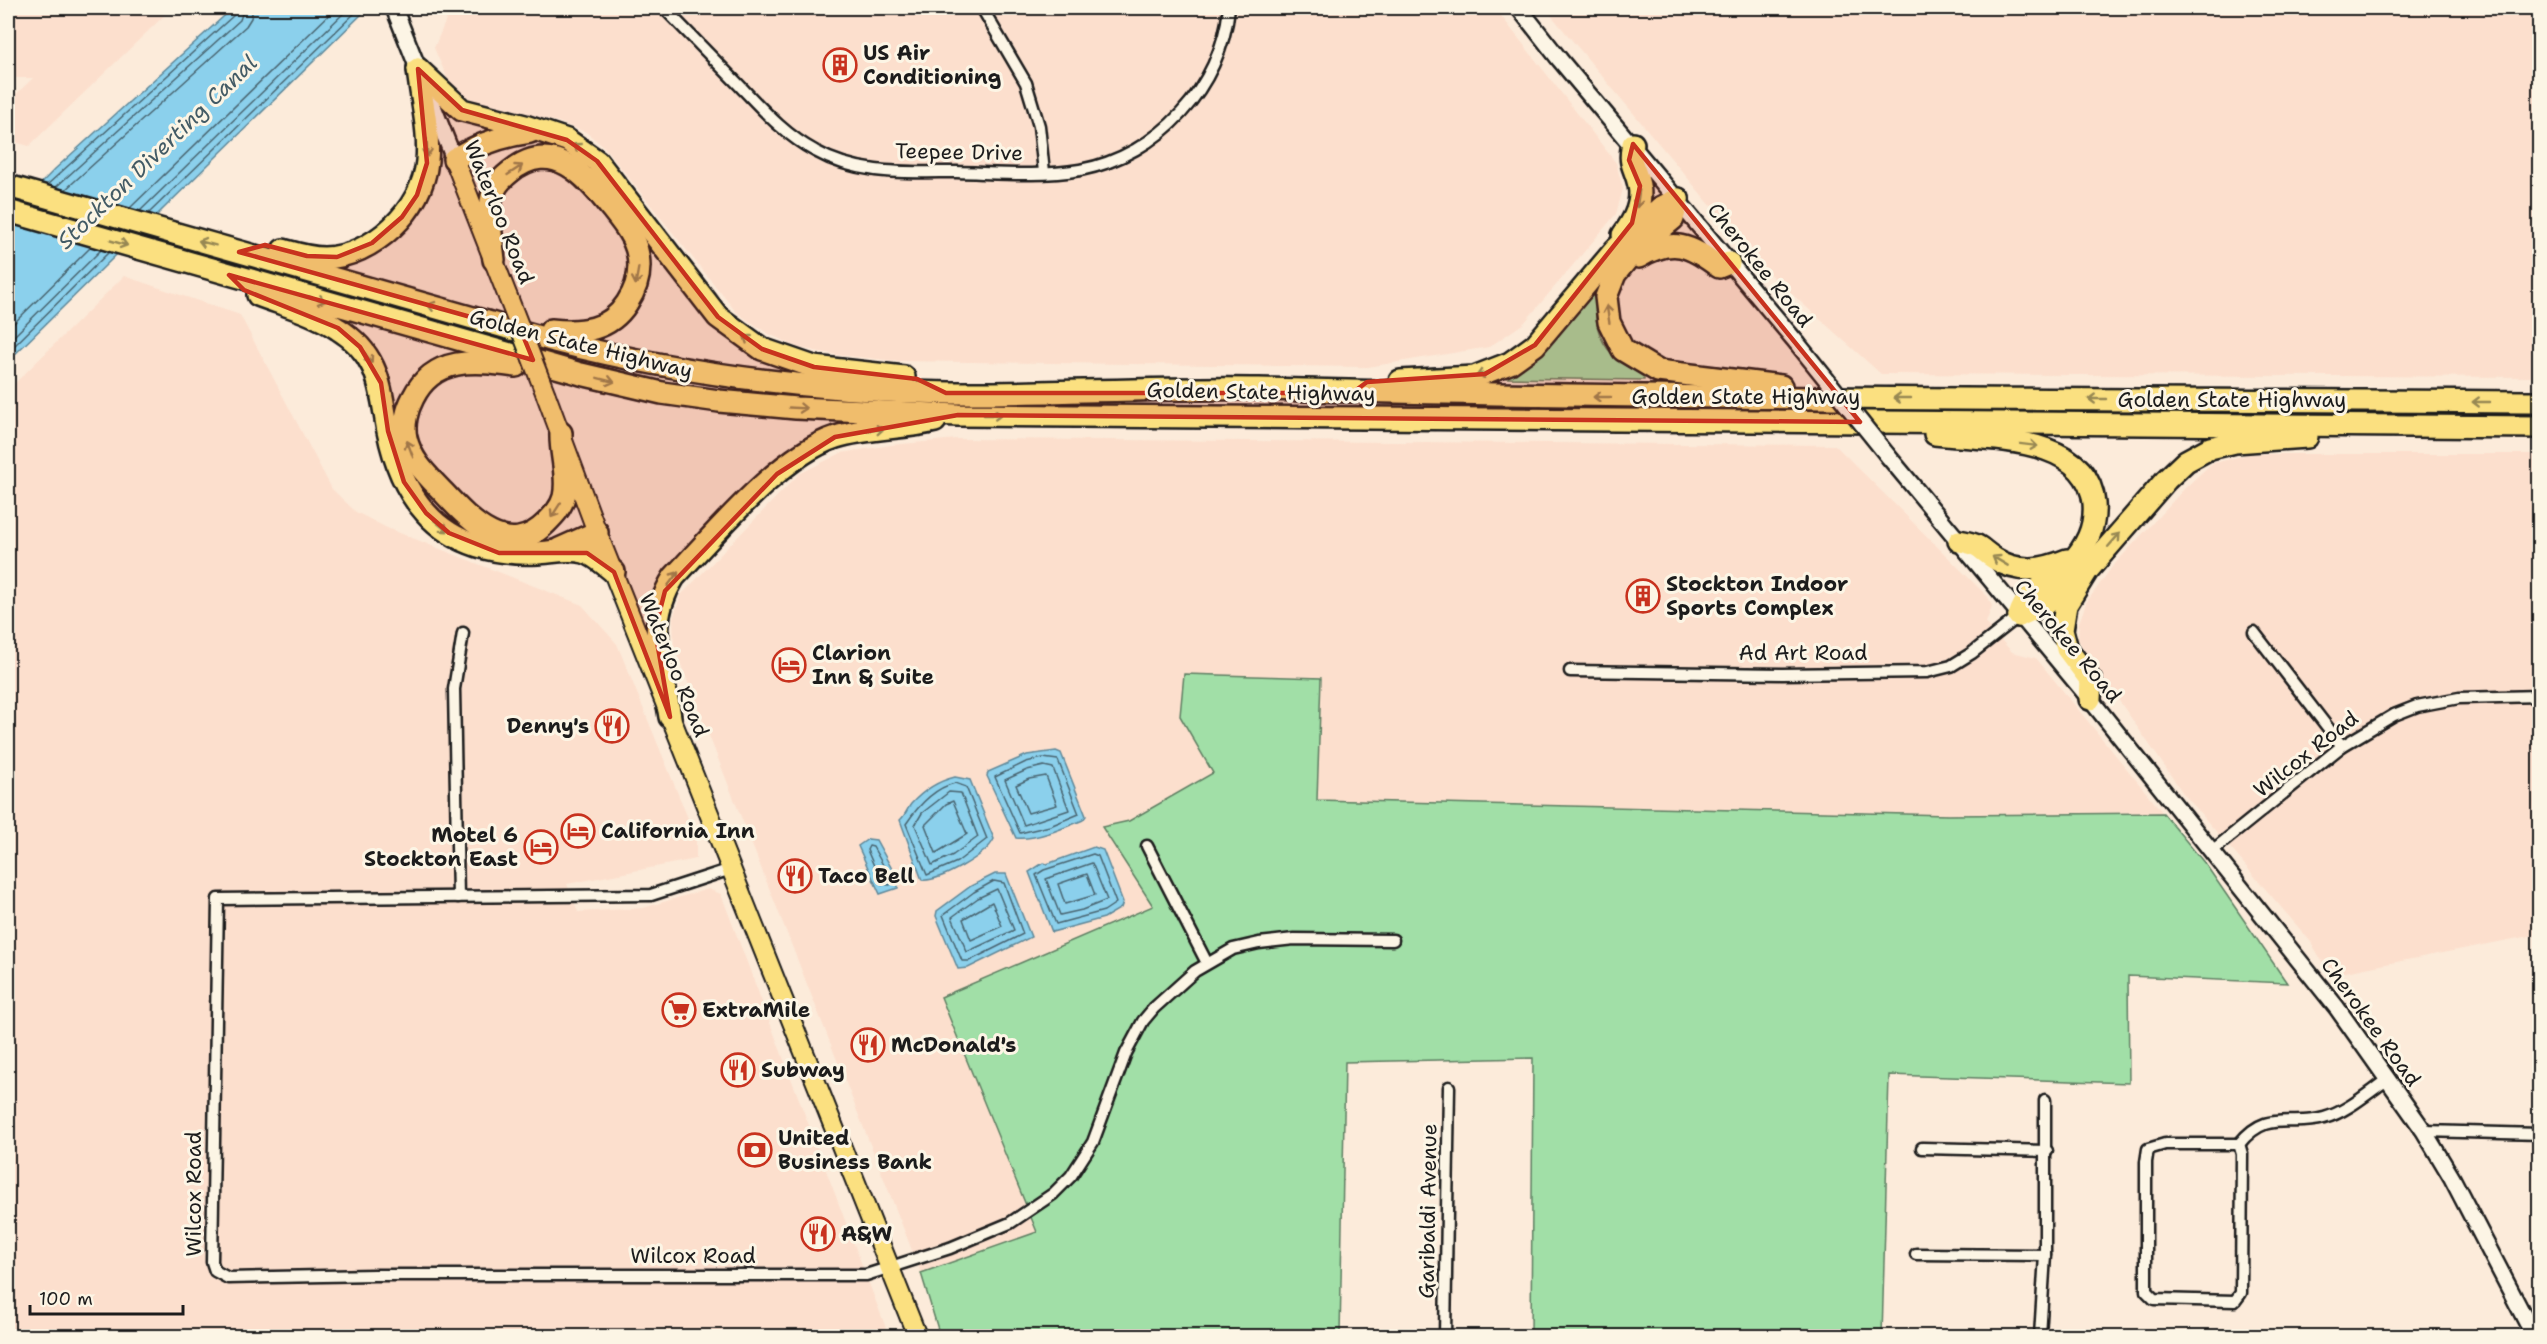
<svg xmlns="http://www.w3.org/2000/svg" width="2547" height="1344" viewBox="0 0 2547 1344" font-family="'Shantell Sans',sans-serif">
  <rect width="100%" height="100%" fill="#fcebda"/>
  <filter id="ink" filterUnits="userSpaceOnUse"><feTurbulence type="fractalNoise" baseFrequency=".0167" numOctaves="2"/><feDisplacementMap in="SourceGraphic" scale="12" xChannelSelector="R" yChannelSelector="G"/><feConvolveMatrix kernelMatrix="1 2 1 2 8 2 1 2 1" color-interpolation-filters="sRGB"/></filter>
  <g filter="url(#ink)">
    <!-- built -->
    <g fill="#fcdfcd">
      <path d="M8,8H172L29,146L8,140V102L33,78H8Z"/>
      <path d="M451,8H1495L1616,163L1623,189L1616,214L1524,323L1489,347L1368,367L896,361L837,355L799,348L767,333L737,313L604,147L586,132L558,122L483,104L463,96L448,80L434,48Z"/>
      <path d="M1545,8H2539V377L1881,374L1764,269Z"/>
      <path d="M124,276L240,315L332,489L356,512L387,528L582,605L617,644L696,838V859L567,884L578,912L643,908L708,889L721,894L889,1336H8V390Z"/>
      <path d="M957,439L1835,445L1988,597L1992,606L1986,623L2012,652L2036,658L2163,813L1948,815L1316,800L1214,773L1129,821L1103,827L1154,906L941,998L1038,1233L921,1273L674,647L673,618L681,595L799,474L841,453L891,445Z"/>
      <path d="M2249,454H2539V934L2330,975L2311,942L2183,793L2084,650L2078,639L2079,623L2086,603L2112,567L2185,488L2211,464Z"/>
    </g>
    <!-- green -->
    <g fill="#a1dfa7" stroke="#5e7e62" stroke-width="1.5">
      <path d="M1593,291L1597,292C1590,334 1607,359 1644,375V380L1507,378L1508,373C1542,349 1567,324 1593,291Z"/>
      <path d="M1184,674L1321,678L1317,800L1948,815L2163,813L2206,865L2287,983L2128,976L2129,1083L1889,1075L1882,1336H1531L1533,1058L1345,1062L1340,1336H940L921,1273L1037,1232L941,997L1153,906L1102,827L1129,821L1213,773L1180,716Z"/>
    </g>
    <!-- water -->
    <g fill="#8bd0ec" stroke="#5f8899" stroke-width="1.5">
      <path d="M233,8H368L8,361V217L55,169Z"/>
      <path d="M1056,751L1061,753L1086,816L1083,820C1064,828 1036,840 1016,838L987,776L988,772L1027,755Z"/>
      <path d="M955,777L970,780L994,839C987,855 939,882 922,880L900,820C905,816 907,809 911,804C922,792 938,781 955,777Z"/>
      <path d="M868,839L876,840L898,880V888L880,894L858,846Z"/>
      <path d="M1094,847L1103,850L1123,902L1121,908L1104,918L1052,932L1029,872L1043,863L1047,864Z"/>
      <path d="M995,874H1006L1031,937L968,968L958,969L936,916L937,911L971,886Z"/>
    </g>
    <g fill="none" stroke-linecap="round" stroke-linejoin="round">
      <!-- shore -->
      <g stroke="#48646f" stroke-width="1.5">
        <path d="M47,185L234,15L237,8"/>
        <path d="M56,187L240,20L244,8"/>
        <path d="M65,190L246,26L251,18L253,8"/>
        <path d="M130,208L336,8"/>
        <path d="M140,211L349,8"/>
        <path d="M149,213L360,8"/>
        <path d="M8,329L91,247"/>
        <path d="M8,342L101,250"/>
        <path d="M8,352L109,252"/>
        <path d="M1043,758L1058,760L1079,814L1050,826L1020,833L995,777L1026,762Z"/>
        <path d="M1044,766L1053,768L1069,810L1024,825L1005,780L1027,770Z"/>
        <path d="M1046,776L1057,805L1028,813L1016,785L1029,779Z"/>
        <path d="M955,783L966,787L987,839L957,862L927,875L906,824C918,806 934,788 955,783Z"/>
        <path d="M949,792L961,793L978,837L953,855L932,865L915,825L922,813Z"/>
        <path d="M953,801L967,834L936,853L925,825L946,804Z"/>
        <path d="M869,846L873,847L892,881L890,885L882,884L867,850Z"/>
        <path d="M1093,854L1098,856L1116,903L1104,911L1056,924L1036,875L1044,870Z"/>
        <path d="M1092,863L1107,900L1082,910L1060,915L1046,879Z"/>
        <path d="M1087,874L1095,895L1065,904L1058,884Z"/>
        <path d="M994,881L1004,883L1023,934L969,961H962L943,915L974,892Z"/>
        <path d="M997,889L1014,930L967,952L952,917L978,898Z"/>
        <path d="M992,902L1002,926L971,940L963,919Z"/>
      </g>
      <!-- street casing -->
      <g stroke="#1c1c1c" stroke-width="15">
        <g id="street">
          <path d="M664,8C689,34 715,60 740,86C763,110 785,135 815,151C859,176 908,172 957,172C997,173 1040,177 1080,170C1159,155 1221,87 1229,8"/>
          <path d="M982,8L1026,83L1039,126L1044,172"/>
          <path d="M2254,632L2342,746"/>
          <path d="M1570,671L1782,674L1927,672L1951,666L1972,653L2019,616"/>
          <path d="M1147,846L1207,963"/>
          <path d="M2212,851L2342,746L2394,715L2417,706L2459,698L2540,696"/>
          <path d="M731,869L651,895L218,899L212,1262L215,1271L228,1278L374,1275H866L950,1248L1010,1223L1053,1194L1071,1176L1093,1142L1126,1053L1143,1021L1154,1008L1195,971L1233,949L1259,943L1294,939L1393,940"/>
          <path d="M458,897L454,689L463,633"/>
          <path d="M2424,1131L2540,1134"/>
          <path d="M2165,1144H2239L2242,1154L2241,1293L2235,1301L2154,1299L2146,1291V1162L2148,1149Z"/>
          <path d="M2239,1144C2268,1108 2289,1128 2324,1118C2347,1112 2369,1092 2388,1079"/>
          <path d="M1922,1148L2047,1151"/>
          <path d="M1916,1254L2045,1255"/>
          <path d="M1445,1336L1449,1087"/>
          <path d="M2040,1336L2045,1255V1100"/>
        </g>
      </g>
      <!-- secondary casing -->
      <g stroke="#1c1c1c" stroke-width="20">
        <g id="secondary">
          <path d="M394,8L454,159"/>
          <path d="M1519,8L1560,60L1797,343"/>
          <path d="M1888,456L2090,699L2337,1008L2424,1131L2452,1178L2534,1336"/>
        </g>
      </g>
      <!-- primary casing -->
      <g stroke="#1c1c1c" stroke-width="22">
        <g id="primary">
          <path d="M454,159L508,297"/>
          <path d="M546,395L597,532L917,1336"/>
        </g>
      </g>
      <!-- highway casing -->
      <g stroke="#1c1c1c" stroke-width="26">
        <g id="highway">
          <path d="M418,69L462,110L525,126L567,140L597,161L718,317L762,349L814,367L904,377"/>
          <path d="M454,159C478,144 501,136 530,132"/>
          <path d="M8,186L554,341C683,374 816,391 949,393C1053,394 1156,387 1259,389C1686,400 2113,399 2540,402"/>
          <path d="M1678,199L1673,219L1633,252L1615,274L1606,297L1609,322L1623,350L1658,371L1781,386"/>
          <path d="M8,211L581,374L662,393L719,401L796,408L958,415L2540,427"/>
          <path d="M1623,235C1633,222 1643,203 1639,185C1635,166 1628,165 1633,144"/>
          <path d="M283,250C297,254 310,258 324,258C373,257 423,209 427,161C430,131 421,99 418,69"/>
          <path d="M1639,257C1673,237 1690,245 1719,267L1729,263"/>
          <path d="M494,260C492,241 488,221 491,201C493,188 500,180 510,172C553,137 586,176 611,208C622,222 635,237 638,255C641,272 637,288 627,303C609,331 582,333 551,330"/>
          <path d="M258,295C284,305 315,313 338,329C380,355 380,388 388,431C394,461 405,490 426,513C454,545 498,555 538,553C553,552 569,548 584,552C595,555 605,565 614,572"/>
          <path d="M516,366C476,361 434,355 413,398C407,409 403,425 406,438C411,461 428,476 444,493C470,521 508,561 546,523C554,515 561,508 564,497C569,476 560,454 561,433"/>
          <path d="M1400,381L1474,377L1510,363L1535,345L1615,250L1660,208L1678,199"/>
          <path d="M1935,434C1986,440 2087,434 2094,503C2096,528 2086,547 2069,565C2050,584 2027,589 2019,616"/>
          <path d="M1959,541C1982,545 1978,548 1995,559C2019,574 2043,570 2067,560"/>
          <path d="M559,549L597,532"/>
          <path d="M2019,616L2047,603L2074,578"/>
          <path d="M2090,699L2091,681L2067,649L2062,630L2066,605L2087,571L2166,480L2186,461L2210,448L2235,442L2307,437"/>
          <path d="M670,717C662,665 644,624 674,577C715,534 780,455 836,437C868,427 902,429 935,421"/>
        </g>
      </g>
      <!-- street -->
      <use href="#street" stroke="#fcf5e5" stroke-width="10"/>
      <!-- secondary -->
      <use href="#secondary" stroke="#fcf5e5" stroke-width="15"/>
      <!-- primary -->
      <use href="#primary" stroke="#fbe080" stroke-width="18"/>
      <!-- highway -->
      <use href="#highway" stroke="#fbe080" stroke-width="21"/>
      <!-- secondary-bridge casing -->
      <g stroke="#1c1c1c" stroke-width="20" stroke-linecap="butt">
        <path id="secondary-bridge" d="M1797,343L1888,456"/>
      </g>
      <!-- primary-bridge casing -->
      <g stroke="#1c1c1c" stroke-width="22" stroke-linecap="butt">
        <path id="primary-bridge" d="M508,297L546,395"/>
      </g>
      <!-- secondary-bridge -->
      <use href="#secondary-bridge" stroke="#fcf5e5" stroke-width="15"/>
      <!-- primary-bridge -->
      <use href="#primary-bridge" stroke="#fbe080" stroke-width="18"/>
    </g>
    <!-- one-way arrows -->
    <defs><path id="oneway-shaft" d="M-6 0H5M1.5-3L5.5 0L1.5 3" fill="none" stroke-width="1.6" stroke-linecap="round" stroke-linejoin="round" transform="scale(1.5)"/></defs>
    <g stroke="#978853">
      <use href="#oneway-shaft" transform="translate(427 148) rotate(88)"/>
      <use href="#oneway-shaft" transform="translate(581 149) rotate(-145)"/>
      <use href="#oneway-shaft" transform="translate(515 170) rotate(-33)"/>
      <use href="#oneway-shaft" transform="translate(1638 199) rotate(98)"/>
      <use href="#oneway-shaft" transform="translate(119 243) rotate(16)"/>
      <use href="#oneway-shaft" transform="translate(207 243) rotate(-165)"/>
      <use href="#oneway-shaft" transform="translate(637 276) rotate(100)"/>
      <use href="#oneway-shaft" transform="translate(317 299) rotate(16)"/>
      <use href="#oneway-shaft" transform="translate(436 307) rotate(-164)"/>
      <use href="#oneway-shaft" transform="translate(1608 314) rotate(-99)"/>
      <use href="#oneway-shaft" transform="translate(751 341) rotate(-145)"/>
      <use href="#oneway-shaft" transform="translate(367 356) rotate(55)"/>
      <use href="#oneway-shaft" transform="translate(1485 373) rotate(163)"/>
      <use href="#oneway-shaft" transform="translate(606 380) rotate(14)"/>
      <use href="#oneway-shaft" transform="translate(1602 397) rotate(-180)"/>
      <use href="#oneway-shaft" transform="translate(1902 398) rotate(-180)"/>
      <use href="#oneway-shaft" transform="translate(2097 399) rotate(-180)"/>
      <use href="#oneway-shaft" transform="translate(2481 402) rotate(-180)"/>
      <use href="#oneway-shaft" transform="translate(798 408) rotate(3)"/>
      <use href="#oneway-shaft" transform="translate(993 415)"/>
      <use href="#oneway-shaft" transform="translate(875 430) rotate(-6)"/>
      <use href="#oneway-shaft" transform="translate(2029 445) rotate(7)"/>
      <use href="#oneway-shaft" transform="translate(410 449) rotate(-110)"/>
      <use href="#oneway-shaft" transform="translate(556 510) rotate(123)"/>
      <use href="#oneway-shaft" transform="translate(441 526) rotate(40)"/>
      <use href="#oneway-shaft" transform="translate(2114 540) rotate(-49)"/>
      <use href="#oneway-shaft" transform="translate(2000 561) rotate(-149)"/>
      <use href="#oneway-shaft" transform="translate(673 579) rotate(-53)"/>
    </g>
  </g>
  <!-- marked area -->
  <path fill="#c8321e" fill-opacity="0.2" stroke="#c8321e" stroke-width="4.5" stroke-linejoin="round" d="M418,69L462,110L567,140L597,161L718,317L762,349L814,367L917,379L946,393H1352L1367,382L1485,374L1535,345L1632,223L1640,186L1629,160L1633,144L1860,422L958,415L835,437L777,474L665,591L655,630L670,717L614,572L587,553H499L449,533L426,513L404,482L388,431L381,383L360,347L338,328L244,290L229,275L533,360L519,326L492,323L239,252L265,245L307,256L337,257L372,243L402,217L417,195L427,163Z"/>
  <!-- icons -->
  <defs>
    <g id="building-ring" transform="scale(1.725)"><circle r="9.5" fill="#fcf5e5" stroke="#c8321e" stroke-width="1.5"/><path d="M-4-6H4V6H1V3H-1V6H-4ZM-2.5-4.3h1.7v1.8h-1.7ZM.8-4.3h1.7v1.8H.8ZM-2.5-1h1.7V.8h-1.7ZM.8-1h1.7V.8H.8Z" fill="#c8321e"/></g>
    <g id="hotel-ring" transform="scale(1.725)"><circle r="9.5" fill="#fcf5e5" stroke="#c8321e" stroke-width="1.5"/><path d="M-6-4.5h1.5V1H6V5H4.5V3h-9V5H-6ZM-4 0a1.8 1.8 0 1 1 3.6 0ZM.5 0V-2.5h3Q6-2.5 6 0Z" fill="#c8321e"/></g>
    <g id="restaurant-ring" transform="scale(1.725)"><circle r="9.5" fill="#fcf5e5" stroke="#c8321e" stroke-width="1.5"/><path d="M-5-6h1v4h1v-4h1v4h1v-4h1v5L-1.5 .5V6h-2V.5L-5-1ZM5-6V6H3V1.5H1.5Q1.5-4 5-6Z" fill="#c8321e"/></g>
    <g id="supermarket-ring" transform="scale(1.725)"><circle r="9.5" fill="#fcf5e5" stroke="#c8321e" stroke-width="1.5"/><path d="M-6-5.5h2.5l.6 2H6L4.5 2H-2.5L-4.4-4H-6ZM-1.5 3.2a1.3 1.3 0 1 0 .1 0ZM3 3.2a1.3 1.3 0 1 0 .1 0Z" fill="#c8321e"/></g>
    <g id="bank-ring" transform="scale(1.725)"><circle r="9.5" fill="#fcf5e5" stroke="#c8321e" stroke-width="1.5"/><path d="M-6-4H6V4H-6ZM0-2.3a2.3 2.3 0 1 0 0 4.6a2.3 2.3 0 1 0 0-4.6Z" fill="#c8321e"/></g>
  </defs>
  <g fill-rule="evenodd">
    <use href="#building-ring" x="840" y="65"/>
    <use href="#building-ring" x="1643" y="596"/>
    <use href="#hotel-ring" x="789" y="665"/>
    <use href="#restaurant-ring" x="612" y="726"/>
    <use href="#hotel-ring" x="578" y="831"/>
    <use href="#hotel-ring" x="541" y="847"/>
    <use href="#restaurant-ring" x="795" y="876"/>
    <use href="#supermarket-ring" x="679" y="1010"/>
    <use href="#restaurant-ring" x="868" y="1045"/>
    <use href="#restaurant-ring" x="738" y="1070"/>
    <use href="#bank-ring" x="755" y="1150"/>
    <use href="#restaurant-ring" x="818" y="1234"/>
  </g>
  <g text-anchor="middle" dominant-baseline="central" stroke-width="6" stroke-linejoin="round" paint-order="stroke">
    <!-- poi labels -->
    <g font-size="21" font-weight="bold" fill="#1c1c1c" stroke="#fcf5e5" text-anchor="start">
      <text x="863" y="53">US Air<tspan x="863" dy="24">Conditioning</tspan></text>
      <text x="1666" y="584">Stockton Indoor<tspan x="1666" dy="24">Sports Complex</tspan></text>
      <text x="812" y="653">Clarion<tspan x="812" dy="24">Inn &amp; Suite</tspan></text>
      <text x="589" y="726" text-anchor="end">Denny's</text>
      <text x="601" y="831">California Inn</text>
      <text x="518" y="835" text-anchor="end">Motel 6<tspan x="518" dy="24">Stockton East</tspan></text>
      <text x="818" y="876">Taco Bell</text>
      <text x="702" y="1010">ExtraMile</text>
      <text x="891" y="1045">McDonald's</text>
      <text x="761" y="1070">Subway</text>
      <text x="778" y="1138">United<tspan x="778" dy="24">Business Bank</tspan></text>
      <text x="841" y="1234">A&amp;W</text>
    </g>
    <!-- street labels -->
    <g font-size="21" fill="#1c1c1c" stroke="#fcf5e5">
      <text transform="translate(959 152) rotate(1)">Teepee Drive</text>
      <text transform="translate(499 212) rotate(68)">Waterloo Road</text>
      <text transform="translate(1760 265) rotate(51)">Cherokee Road</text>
      <text transform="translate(581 344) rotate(14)">Golden State Highway</text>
      <text transform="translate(1261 392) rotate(1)">Golden State Highway</text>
      <text x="1746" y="397">Golden State Highway</text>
      <text x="2232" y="400">Golden State Highway</text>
      <text transform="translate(2068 641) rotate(50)">Cherokee Road</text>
      <text x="1803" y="653">Ad Art Road</text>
      <text transform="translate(674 665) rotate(68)">Waterloo Road</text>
      <text transform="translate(2306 754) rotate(-38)">Wilcox Road</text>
      <text transform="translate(2371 1022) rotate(54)">Cherokee Road</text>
      <text transform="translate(194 1194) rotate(-90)">Wilcox Road</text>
      <text transform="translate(1428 1211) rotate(-89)">Garibaldi Avenue</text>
      <text x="693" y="1256">Wilcox Road</text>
    </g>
    <!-- water labels -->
    <g font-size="22" font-style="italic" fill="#435b65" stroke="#fcf5e5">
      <text transform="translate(157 152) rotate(-44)">Stockton Diverting Canal</text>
    </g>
  </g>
  <!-- margin -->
  <rect width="2547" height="1344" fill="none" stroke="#fcf5e5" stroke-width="30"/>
  <rect x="15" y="15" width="2517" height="1314" fill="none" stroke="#1c1c1c" stroke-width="2" filter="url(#ink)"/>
  <!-- scale -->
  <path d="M30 1305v9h153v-9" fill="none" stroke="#1c1c1c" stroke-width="3"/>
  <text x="39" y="1305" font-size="18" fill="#1c1c1c" stroke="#fcf5e5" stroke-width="4.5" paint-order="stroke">100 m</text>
</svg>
